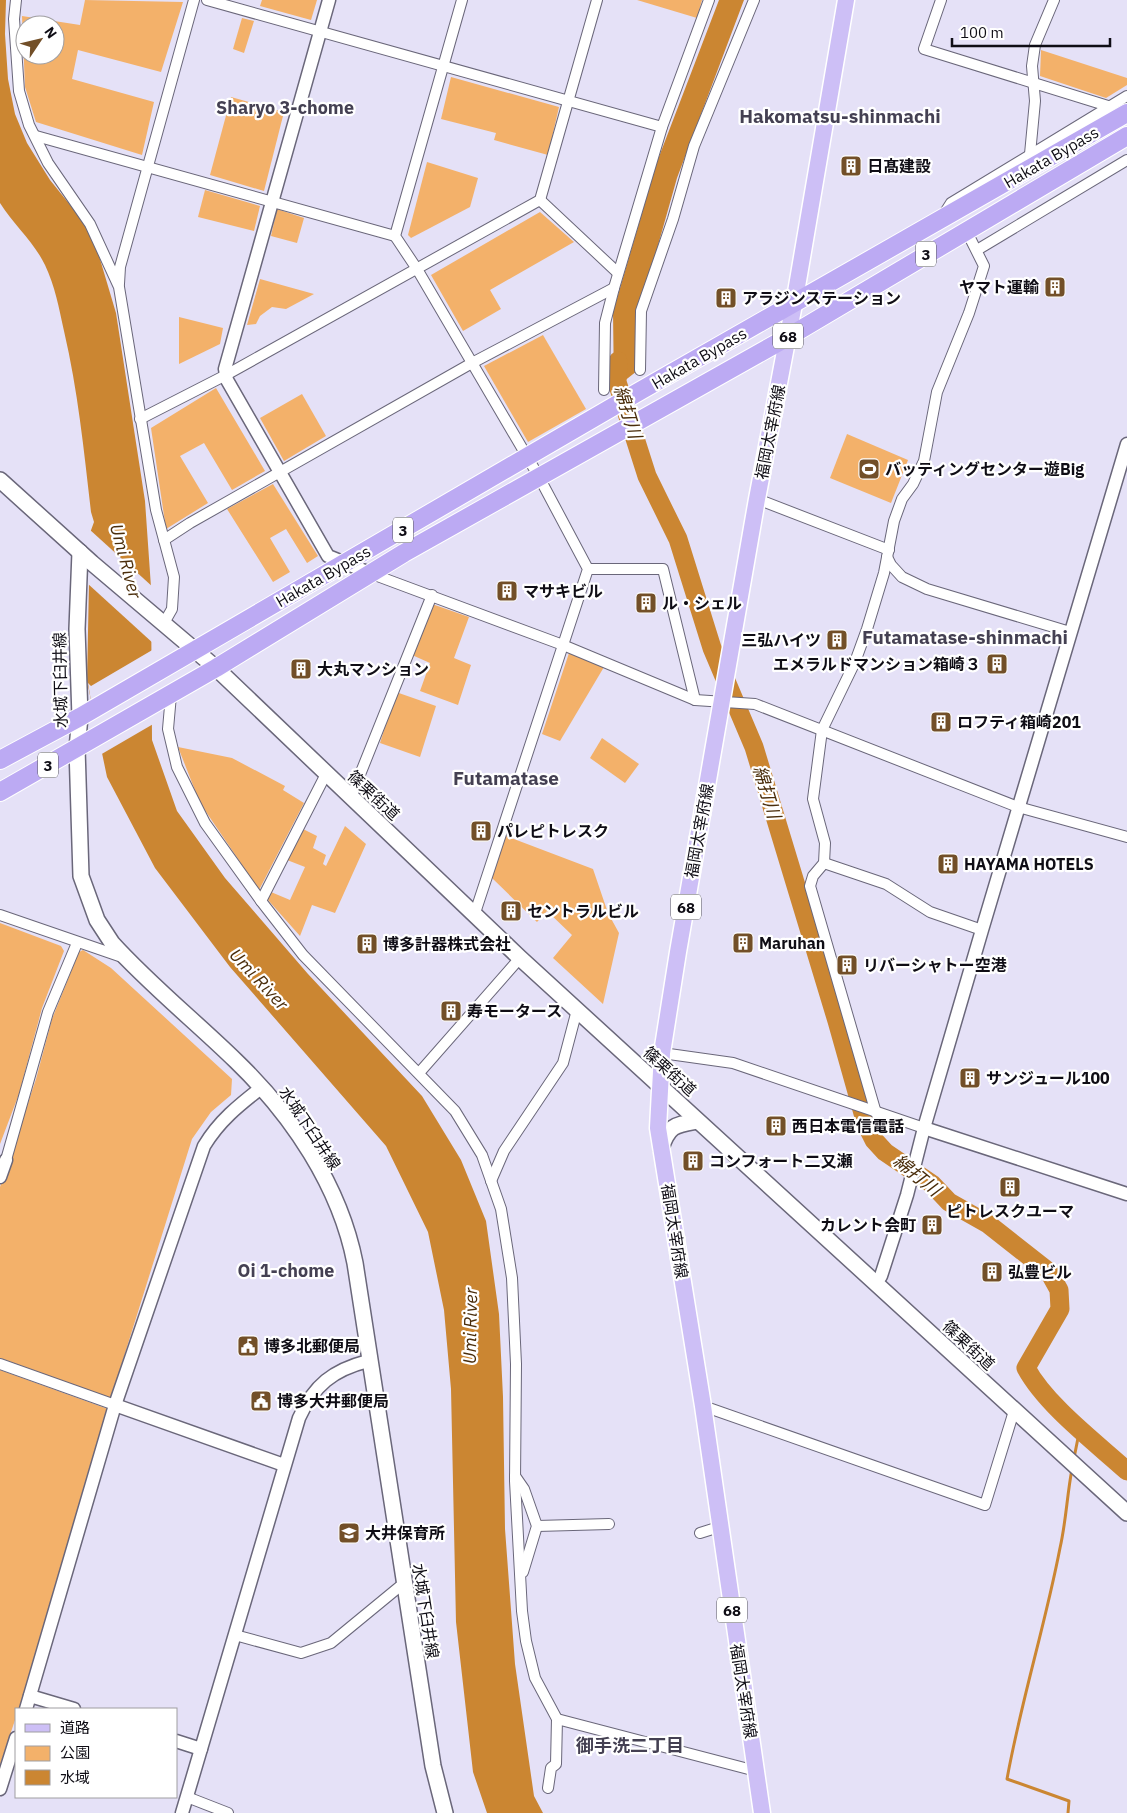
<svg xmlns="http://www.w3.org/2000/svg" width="1127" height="1813" viewBox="0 0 1127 1813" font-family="'IBM Plex Sans','Noto Sans JP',sans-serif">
  <rect width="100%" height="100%" fill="#e5e1f7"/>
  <!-- green -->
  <g fill="#f3b16a" fill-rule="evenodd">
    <path d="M85,0L183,2L161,72L78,50L72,79L154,102L142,155L36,122L25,87L22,16L80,25ZM25,25H55V55H25Z"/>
    <path d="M262,0H317L311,20L260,6Z"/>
    <path d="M637,0H702L697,18Z"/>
    <path d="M242,18L254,21L244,53L233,49Z"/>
    <path d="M1041,50L1127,78V85L1106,98L1040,76Z"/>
    <path d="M451,77L559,107L548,155L494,140L496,133L441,119Z"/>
    <path d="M231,97L284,112L264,191L210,175Z"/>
    <path d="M427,162L478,178L470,207L411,238L408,235Z"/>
    <path d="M205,190L260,206L254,231L198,217Z"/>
    <path d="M277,209L304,218L297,243L271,236Z"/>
    <path d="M540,212L574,242L490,290L501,309L463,331L431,275Z"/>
    <path d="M260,279L314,294L286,309L272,307L260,316L256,324L247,325Z"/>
    <path d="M179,317L223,328L220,344L179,364Z"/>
    <path d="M543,335L586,409L528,442L484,366Z"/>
    <path d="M216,388L265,471L232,490L204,443L180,456L208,503L166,529L151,428Z"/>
    <path d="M302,394L326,436L284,461L260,418Z"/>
    <path d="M847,434L908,460L891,503L830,478Z"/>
    <path d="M273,484L318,556L307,563L286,529L270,538L290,572L273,582L227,509Z"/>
    <path d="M432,604L469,617L454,658L471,665L458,705L420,691L430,663L412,655Z"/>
    <path d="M569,653L604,667L560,741L542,734Z"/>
    <path d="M396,692L436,706L420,757L380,743Z"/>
    <path d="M602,738L639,764L625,783L590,758Z"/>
    <path d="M178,747L232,758L285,786L283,790L304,803L259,890L200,803Z"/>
    <path d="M345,826L366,844L335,913L312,905L300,936L268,900L271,892L290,900L305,867L287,860L303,829L317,836L313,848L326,855L323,864L326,866Z"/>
    <path d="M506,836L593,869L608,913L619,933L603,1004L553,958L572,935L547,911L537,922L492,878Z"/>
    <path d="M0,923L61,946L64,951L42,1008L19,1094L0,1144Z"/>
    <path d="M83,950L111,968L232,1079L231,1095L211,1112L192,1139L111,1398L0,1358V1187L36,1079L52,1019L79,952Z"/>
    <path d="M0,1370L108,1409L26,1688L19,1709H16V1717L0,1765Z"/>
  </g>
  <!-- water -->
  <g fill="#cb8632">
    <path d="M0,0H6L5,34L8,79L15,114L27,143L50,180L83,221L94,239L116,313L145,501L151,587L152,740L177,811L225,878L308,974L422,1096L461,1160L486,1221L499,1314L503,1397L505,1529L515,1664L534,1796L543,1813H487L473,1772L456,1622L451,1389L444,1310L428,1232L386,1146L230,967L155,868L107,777L87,681L90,533L94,522L91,512C84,451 78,391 64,331C59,308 55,286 45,265C34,242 14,225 0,203Z"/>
    <path d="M719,0H744L677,178L638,316L637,371L614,389L613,312L657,162Z"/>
  </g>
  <!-- pier -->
  <g fill="#e5e1f7">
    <path d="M89,529L154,588V644L87,583Z"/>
    <path d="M154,649L155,723L100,755L88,683L91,686Z"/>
  </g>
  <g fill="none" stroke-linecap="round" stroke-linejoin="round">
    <!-- stream -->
    <g stroke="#cb8632" stroke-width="3">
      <path d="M1074,1458L1080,1428"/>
      <path d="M1068,1813L1069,1801L1007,1779C1021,1701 1045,1626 1060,1548C1066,1522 1067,1495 1072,1469"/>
    </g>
    <!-- river -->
    <path stroke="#cb8632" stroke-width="19" d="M618,361L617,382L647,476L678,539L712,648L754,747L837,1021L866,1124L874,1140L885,1152L932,1184L949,1202L988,1224L1049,1272L1059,1290L1060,1309L1026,1368C1046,1405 1095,1442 1127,1471"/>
    <!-- minor casing -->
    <g stroke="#6a677a" stroke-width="12">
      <g id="minor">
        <path d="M16,0L14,19L19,91L29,125L48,163L90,224L119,287L156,510L174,577L172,609L164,623"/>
        <path d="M207,0L662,127"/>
        <path d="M462,0L395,236L417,269L539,477L588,569L474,916"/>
        <path d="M941,0L924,49L1108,106"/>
        <path d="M36,136L395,236"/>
        <path d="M1030,154L1035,101L1032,66L1035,45L1054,0"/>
        <path d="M540,200L618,273"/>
        <path d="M944,214L951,203L1127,96"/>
        <path d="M977,250L1127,160"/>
        <path d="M119,284L120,267L194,0"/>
        <path d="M640,370L641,311L673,219L694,146L754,0"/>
        <path d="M604,390L605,323L614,288L662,127L709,0"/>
        <path d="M140,419L226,375L540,200L597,0"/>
        <path d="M757,499L889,550"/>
        <path d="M164,540L190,523L472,363L614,288"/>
        <path d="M887,557L891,565L902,577L927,589L1070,632"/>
        <path d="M588,569H663L695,700"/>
        <path d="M372,574L563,645L695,700L755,704L1018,807L1127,837"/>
        <path d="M171,695L168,729L177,767L205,823L261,901L303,955L455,1111L482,1155L501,1209L512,1278L516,1364L515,1481L522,1611L526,1641L535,1678L557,1719L556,1764L551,1768L548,1788"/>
        <path d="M351,797L432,595"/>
        <path d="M824,863L886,884L930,912L982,930"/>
        <path d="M261,901L326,774"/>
        <path d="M0,915L125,958"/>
        <path d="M662,1053L733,1063L924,1128"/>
        <path d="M419,1073L520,958"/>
        <path d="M876,1113L810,886L813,876L824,863L825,843L813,799L822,730L855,662L867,629L884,573L894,521L902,499L913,484L924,461L937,392L969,313L984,266L966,230"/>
        <path d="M6,1160L48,1012L77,943"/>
        <path d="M491,1181L504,1151L563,1063L577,1010"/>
        <path d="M0,1364L115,1405"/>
        <path d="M703,1406L985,1505L1014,1411"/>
        <path d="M515,1476L524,1489L537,1526L523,1572"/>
        <path d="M537,1526L609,1524"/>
        <path d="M700,1533L719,1527"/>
        <path d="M235,1635L301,1653L331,1643L404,1583"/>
        <path d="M557,1719L756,1771"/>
        <path d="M187,1797L228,1813"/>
      </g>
    </g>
    <!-- tertiary casing -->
    <g stroke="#6a677a" stroke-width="15">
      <g id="tertiary">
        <path d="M329,0L225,369L227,380L328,556L372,574"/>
        <path d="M924,1128L1127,1194"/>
        <path d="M0,1177L6,1160"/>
        <path d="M876,1283L881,1276L907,1195L924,1128L982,930L1127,444"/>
        <path d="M115,1405L284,1465"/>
        <path d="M30,1696L74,1709"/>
        <path d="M26,1709L115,1405L204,1146C219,1121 239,1105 261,1088"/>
        <path d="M176,1741L201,1749"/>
        <path d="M0,1789L16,1738"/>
        <path d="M182,1813L299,1418C314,1385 333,1370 368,1361"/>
      </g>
    </g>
    <!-- secondary casing -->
    <g stroke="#6a677a" stroke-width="18">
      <g id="secondary">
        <path d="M0,480L92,563L216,668L520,958L1127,1513"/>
        <path d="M80,552L77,629L80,717L77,748L81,876L97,920L112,943C150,985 195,1021 236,1061C292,1115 340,1186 355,1263L433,1766L445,1813"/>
        <path d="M661,1148C669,1125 675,1125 697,1121"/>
      </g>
    </g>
    <!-- primary casing -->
    <g stroke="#fff" stroke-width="19">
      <path id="primary" d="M762,1813L703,1406L658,1128L662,1053L678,952L757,499L794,304L846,0"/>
    </g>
    <!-- trunk casing -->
    <g stroke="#fff" stroke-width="20">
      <g id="trunk">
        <path d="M0,760L80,717L640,391L1127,113"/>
        <path d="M0,792L216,668L404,553L788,337L1127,136"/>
      </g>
    </g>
    <!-- minor -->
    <use href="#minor" stroke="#fff" stroke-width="10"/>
    <!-- tertiary -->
    <use href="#tertiary" stroke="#fff" stroke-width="12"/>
    <!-- secondary -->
    <use href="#secondary" stroke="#fff" stroke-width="15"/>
    <!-- primary -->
    <use href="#primary" stroke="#cdbff6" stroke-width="16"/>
    <!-- trunk -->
    <use href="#trunk" stroke="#bcaaf3" stroke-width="18"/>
  </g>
  <!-- icons -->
  <defs>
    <g id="building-square" transform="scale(1.125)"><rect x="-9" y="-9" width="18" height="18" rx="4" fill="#724f28" stroke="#fff"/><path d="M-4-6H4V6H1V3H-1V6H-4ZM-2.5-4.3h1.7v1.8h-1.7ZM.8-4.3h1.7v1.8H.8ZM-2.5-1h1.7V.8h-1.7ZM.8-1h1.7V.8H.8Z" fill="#fff"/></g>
    <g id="stadium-square" transform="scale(1.125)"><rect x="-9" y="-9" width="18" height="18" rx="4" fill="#724f28" stroke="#fff"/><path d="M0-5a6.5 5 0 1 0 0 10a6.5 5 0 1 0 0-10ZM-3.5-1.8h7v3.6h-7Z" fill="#fff"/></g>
    <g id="civic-square" transform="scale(1.125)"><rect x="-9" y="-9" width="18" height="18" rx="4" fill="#724f28" stroke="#fff"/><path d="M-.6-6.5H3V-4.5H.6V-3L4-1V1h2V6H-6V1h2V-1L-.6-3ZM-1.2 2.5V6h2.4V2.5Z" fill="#fff"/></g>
    <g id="school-square" transform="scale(1.125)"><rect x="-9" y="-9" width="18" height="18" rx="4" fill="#724f28" stroke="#fff"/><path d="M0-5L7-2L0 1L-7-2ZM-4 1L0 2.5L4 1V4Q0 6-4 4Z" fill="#fff"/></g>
  </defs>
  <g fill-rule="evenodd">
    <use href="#building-square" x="851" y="166"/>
    <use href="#building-square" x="1055" y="287"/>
    <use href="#building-square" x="726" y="298"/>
    <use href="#stadium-square" x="869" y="469"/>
    <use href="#building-square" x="507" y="591"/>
    <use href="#building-square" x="646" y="603"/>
    <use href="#building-square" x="837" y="640"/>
    <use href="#building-square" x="997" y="664"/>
    <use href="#building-square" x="301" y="669"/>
    <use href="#building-square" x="941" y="722"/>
    <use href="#building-square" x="481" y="831"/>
    <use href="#building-square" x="948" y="864"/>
    <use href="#building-square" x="511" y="911"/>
    <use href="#building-square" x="743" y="943"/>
    <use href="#building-square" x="367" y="944"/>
    <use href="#building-square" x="847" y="965"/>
    <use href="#building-square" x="451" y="1011"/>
    <use href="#building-square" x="970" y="1078"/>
    <use href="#building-square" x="776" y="1126"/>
    <use href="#building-square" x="693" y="1161"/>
    <use href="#building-square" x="1010" y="1187"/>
    <use href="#building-square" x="932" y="1225"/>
    <use href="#building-square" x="992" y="1272"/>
    <use href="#civic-square" x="248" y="1346"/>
    <use href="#civic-square" x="261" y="1401"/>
    <use href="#school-square" x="349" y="1533"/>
  </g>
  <g text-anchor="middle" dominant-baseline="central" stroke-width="4.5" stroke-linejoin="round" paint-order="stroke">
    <!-- shield labels -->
    <g fill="#fff" stroke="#57565b" stroke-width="1">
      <rect x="916" y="241.5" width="20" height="25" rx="4"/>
      <rect x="773" y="323.5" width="30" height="25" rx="4"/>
      <rect x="393" y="517.5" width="20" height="25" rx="4"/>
      <rect x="38" y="752.5" width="20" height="25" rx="4"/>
      <rect x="671" y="894.5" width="30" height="25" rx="4"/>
      <rect x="717" y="1597.5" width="30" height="25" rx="4"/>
    </g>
    <g font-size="15" font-weight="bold" fill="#0f0d15">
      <text x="926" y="254">3</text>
      <text x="788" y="336">68</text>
      <text x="403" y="530">3</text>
      <text x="48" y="765">3</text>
      <text x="686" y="907">68</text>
      <text x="732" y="1610">68</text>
    </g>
    <!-- street labels -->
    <g font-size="16" fill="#0f0d15" stroke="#fff">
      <text transform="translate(1051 157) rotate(-30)">Hakata Bypass</text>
      <text transform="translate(699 358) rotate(-30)">Hakata Bypass</text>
      <text transform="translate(770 432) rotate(-79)">福岡太宰府線</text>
      <text transform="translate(323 576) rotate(-30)">Hakata Bypass</text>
      <text transform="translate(60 680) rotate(-91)">水城下臼井線</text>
      <text transform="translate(374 795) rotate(43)">篠栗街道</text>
      <text transform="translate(699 831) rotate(-80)">福岡太宰府線</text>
      <text transform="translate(670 1071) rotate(42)">篠栗街道</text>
      <text transform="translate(310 1128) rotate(56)">水城下臼井線</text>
      <text transform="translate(675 1231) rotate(81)">福岡太宰府線</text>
      <text transform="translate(969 1345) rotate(43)">篠栗街道</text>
      <text transform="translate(426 1611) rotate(81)">水城下臼井線</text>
      <text transform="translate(744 1691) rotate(81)">福岡太宰府線</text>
    </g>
    <!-- poi labels -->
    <g font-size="16" font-weight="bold" fill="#0f0d15" stroke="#fff" text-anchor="start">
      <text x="867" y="166">日髙建設</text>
      <text x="1039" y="287" text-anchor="end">ヤマト運輸</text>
      <text x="742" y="298">アラジンステーション</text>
      <text x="885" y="469">バッティングセンター遊Big</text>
      <text x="523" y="591">マサキビル</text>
      <text x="662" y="603">ル・シェル</text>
      <text x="821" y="640" text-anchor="end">三弘ハイツ</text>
      <text x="981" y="664" text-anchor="end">エメラルドマンション箱崎３</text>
      <text x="317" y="669">大丸マンション</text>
      <text x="957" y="722">ロフティ箱崎201</text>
      <text x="497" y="831">パレピトレスク</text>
      <text x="964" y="864">HAYAMA HOTELS</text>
      <text x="527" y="911">セントラルビル</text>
      <text x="759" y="943">Maruhan</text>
      <text x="383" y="944">博多計器株式会社</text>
      <text x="863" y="965">リバーシャトー空港</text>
      <text x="467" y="1011">寿モータース</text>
      <text x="986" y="1078">サンジュール100</text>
      <text x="792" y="1126">西日本電信電話</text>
      <text x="709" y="1161">コンフォート二又瀬</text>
      <text x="1010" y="1211" text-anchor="middle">ピトレスクユーマ</text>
      <text x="916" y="1225" text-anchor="end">カレント会町</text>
      <text x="1008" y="1272">弘豊ビル</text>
      <text x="264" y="1346">博多北郵便局</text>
      <text x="277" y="1401">博多大井郵便局</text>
      <text x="365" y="1533">大井保育所</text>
    </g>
    <!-- neighbourhood labels -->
    <g font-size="18" font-weight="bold" fill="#444052" stroke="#fff">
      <text x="285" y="107">Sharyo 3-chome</text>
      <text x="286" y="1270">Oi 1-chome</text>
      <text x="630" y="1745">御手洗二丁目</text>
    </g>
    <!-- water labels -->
    <g font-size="18" font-style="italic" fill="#4a2d0b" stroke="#fff">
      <text transform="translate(628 412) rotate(73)">綿打川</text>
      <text transform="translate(126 561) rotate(75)">Umi River</text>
      <text transform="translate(767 792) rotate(73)">綿打川</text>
      <text transform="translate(259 979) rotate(47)">Umi River</text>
      <text transform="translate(917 1175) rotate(39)">綿打川</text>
      <text transform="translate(470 1326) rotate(-89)">Umi River</text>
    </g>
    <!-- quarter labels -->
    <g font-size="19" font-weight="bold" fill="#444052" stroke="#fff">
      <text x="840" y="116">Hakomatsu-shinmachi</text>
      <text x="965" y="637">Futamatase-shinmachi</text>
      <text x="506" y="778">Futamatase</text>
    </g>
  </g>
  <!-- legend -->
  <rect x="15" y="1708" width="162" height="90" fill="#ffffff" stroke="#9f9ea1"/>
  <rect x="25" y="1724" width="25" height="8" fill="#cdbff6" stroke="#9f9ea1"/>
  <text x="60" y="1733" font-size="15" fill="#0f0d15">道路</text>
  <rect x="25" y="1746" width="25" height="15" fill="#f3b16a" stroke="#9f9ea1"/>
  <text x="60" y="1758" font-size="15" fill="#0f0d15">公園</text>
  <rect x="25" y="1770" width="25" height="15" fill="#cb8632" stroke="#9f9ea1"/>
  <text x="60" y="1783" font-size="15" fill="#0f0d15">水域</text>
  <!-- north arrow -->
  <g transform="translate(40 40) rotate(55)"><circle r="24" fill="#ffffff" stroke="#9f9ea1"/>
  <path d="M0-4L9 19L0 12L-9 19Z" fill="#724f28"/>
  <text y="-8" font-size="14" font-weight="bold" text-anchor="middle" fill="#0f0d15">N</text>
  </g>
  <!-- scale -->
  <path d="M952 38v8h158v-8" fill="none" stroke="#0f0d15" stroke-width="2.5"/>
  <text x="960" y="38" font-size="15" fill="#0f0d15" stroke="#ffffff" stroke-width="4" paint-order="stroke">100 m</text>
</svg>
